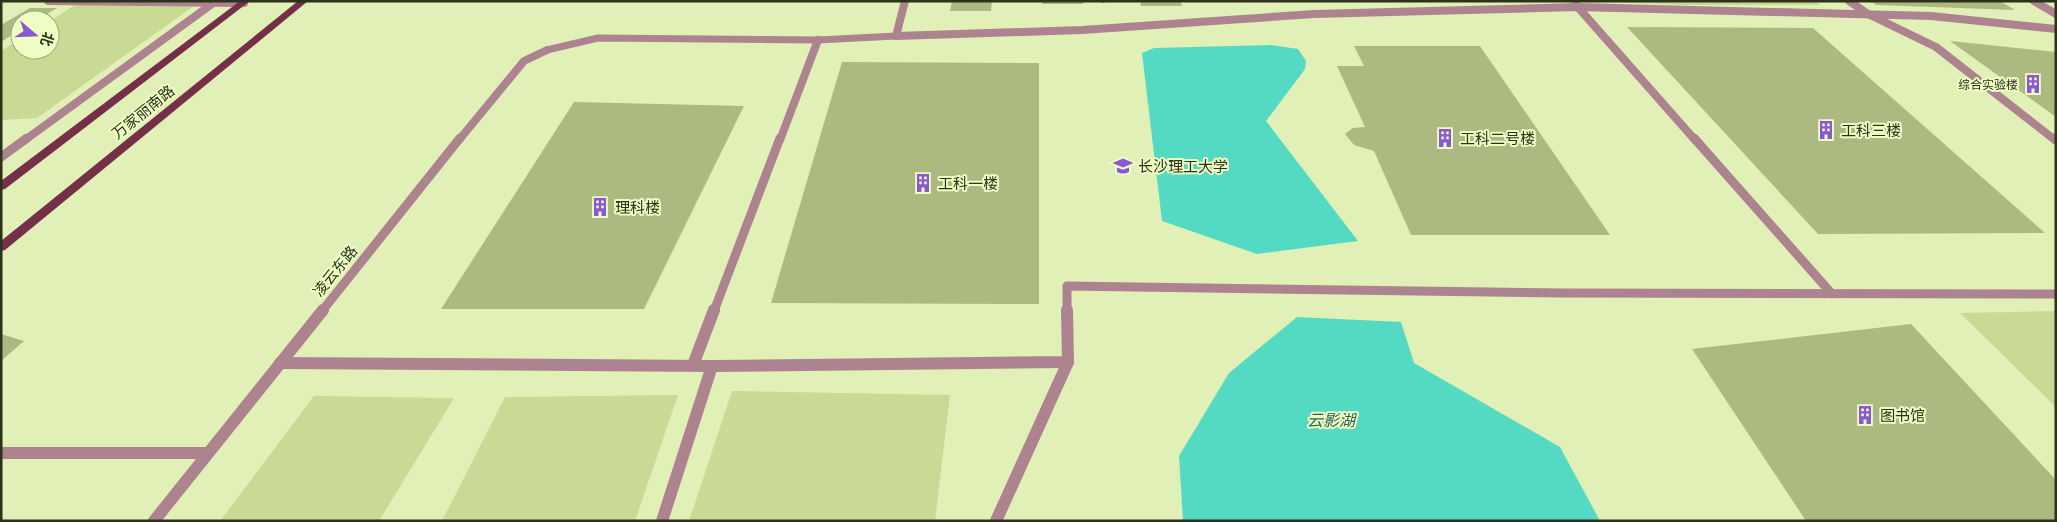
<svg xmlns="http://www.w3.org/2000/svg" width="2057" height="522" viewBox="0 0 2057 522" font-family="Manrope,'Noto Sans SC',sans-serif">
  <rect width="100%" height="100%" fill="#e1f0b6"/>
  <!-- green -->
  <g fill="#c9da95">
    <path d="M81,1H201L37,118L1,120V51L20,39V50H50V21Z"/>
    <path d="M1591,1H1816L1820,5H1682Z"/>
    <path d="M2056,311V407L1960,313Z"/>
    <path d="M732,391L950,395L935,521H689Z"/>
    <path d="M678,395L635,521H442L505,397Z"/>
    <path d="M314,396L454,398L379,521H220Z"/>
  </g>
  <!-- water -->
  <g fill="#54dac3">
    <path d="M1271,45L1298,49L1306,61L1305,69L1266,121L1358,241L1257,254L1162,221L1142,53L1154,48Z"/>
    <path d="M1297,317L1401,322L1414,363L1560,447L1600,521H1183L1179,456L1229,373Z"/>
  </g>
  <!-- building -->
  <g fill="#acba82">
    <path d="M952,1H992L991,11H950Z"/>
    <rect x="1042" y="1" width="41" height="3"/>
    <path d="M1140,1H1181L1182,6H1141Z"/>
    <path d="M1871,1H2000L2015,10L1876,5Z"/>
    <path d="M30,8H57L37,20H20V30L1,42V25Z"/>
    <path d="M1627,27L1813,28L2045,233L1818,234Z"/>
    <path d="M1950,41L2056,52V117Z"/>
    <path d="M1354,46H1480L1610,235H1411L1374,151L1354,145L1345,134L1353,128L1365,127L1337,66H1364Z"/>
    <path d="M842,62L1039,63V304L771,303Z"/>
    <path d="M574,102L744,106L644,309H441Z"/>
    <path d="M1911,324L2056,480V521H1806L1692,349Z"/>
    <path d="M1,334L24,341L1,361Z"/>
  </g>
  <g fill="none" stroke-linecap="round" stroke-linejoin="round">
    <!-- path -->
    <path stroke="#8c976d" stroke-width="2.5" stroke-dasharray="3 3" stroke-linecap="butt" d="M1103,1V3"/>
    <!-- service -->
    <path stroke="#ad838f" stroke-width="7" d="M547,50L598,38L818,40L896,36"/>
    <!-- minor-far2 -->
    <g stroke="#ad838f" stroke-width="8">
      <path d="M48,1L244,3"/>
      <path d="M905,1L896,36L1082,30L1314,14L1578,7L1931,16L2056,29"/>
      <path d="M1849,1L1868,14L1936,47L2055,140"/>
      <path d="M2034,1L2056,14"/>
      <path d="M1576,5L1695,140"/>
      <path d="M459,140L524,61L547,50"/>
      <path d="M780,140L818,40"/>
    </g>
    <!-- minor-far1 -->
    <g stroke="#ad838f" stroke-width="9">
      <path d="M1694,138L1832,294"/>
      <path d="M2054,138L2056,140"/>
      <path d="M322,311L460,138"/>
      <path d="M714,311L780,138"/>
      <path d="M1067,311V286L1561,293L2056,294"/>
    </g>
    <!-- minor -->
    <g stroke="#ad838f" stroke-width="12">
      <path d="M280,363L712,366L1068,362L1067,310"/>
      <path d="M693,365L714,310"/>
      <path d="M1,453H208"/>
      <path d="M154,521L323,310"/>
      <path d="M662,521L712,366"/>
      <path d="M996,521L1068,362"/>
    </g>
    <!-- tertiary-far1 -->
    <path stroke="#ad838f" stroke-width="8" d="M25,140L216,1"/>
    <!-- tertiary -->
    <path stroke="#ad838f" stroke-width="9" d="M1,157L27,138"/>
    <!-- primary -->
    <g fill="#752f49" fill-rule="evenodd">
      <path d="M240,1H250L5,189L1,190V181Z"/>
      <path d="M298,1H308L5,250L1,251V241Z"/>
    </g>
  </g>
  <!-- icons -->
  <defs>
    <g id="building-bare" transform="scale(1.5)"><path d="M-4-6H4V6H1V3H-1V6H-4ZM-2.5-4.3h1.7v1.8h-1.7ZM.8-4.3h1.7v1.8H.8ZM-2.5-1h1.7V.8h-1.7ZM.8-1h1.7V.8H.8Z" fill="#8a59d2" stroke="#eefdc3" stroke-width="2.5" paint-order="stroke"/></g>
    <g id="university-bare" transform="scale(1.5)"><path d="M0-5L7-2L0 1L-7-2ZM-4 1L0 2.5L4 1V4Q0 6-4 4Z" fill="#8a59d2" stroke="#eefdc3" stroke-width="2.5" paint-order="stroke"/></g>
  </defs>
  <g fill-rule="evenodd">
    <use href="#building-bare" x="2033" y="84"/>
    <use href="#building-bare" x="1826" y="130"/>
    <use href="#building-bare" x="1445" y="138"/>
    <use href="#university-bare" x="1123" y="166"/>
    <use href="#building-bare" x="923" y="183"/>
    <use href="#building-bare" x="600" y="207"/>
    <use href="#building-bare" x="1865" y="415"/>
  </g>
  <g text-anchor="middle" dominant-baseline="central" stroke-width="4" stroke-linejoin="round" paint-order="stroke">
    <!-- far-poi labels -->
    <g font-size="12" fill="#2b311a" stroke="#eefdc3" text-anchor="end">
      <text x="2018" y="84">综合实验楼</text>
    </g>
    <!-- street labels -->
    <g font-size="15" fill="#2b311a" stroke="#eefdc3">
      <text transform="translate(143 112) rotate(-39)">万家丽南路</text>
      <text transform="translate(335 271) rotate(-51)">凌云东路</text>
    </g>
    <!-- poi labels -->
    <g font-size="15" fill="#2b311a" stroke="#eefdc3" text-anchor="start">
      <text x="1841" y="130">工科三楼</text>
      <text x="1460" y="138">工科二号楼</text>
      <text x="1138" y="166">长沙理工大学</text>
      <text x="938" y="183">工科一楼</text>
      <text x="615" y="207">理科楼</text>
      <text x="1880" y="415">图书馆</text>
    </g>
    <!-- water labels -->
    <g font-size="16" font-style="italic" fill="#296056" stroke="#eefdc3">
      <text x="1331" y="420">云影湖</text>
    </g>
  </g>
  <!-- border -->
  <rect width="2057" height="522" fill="none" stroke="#2b311a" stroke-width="5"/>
  <!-- north arrow -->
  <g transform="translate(35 35) rotate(109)"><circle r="24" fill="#eefdc3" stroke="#a0ab7f"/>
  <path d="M0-4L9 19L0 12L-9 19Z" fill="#8a59d2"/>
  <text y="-8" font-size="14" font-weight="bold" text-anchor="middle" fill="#2b311a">北</text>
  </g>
</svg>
